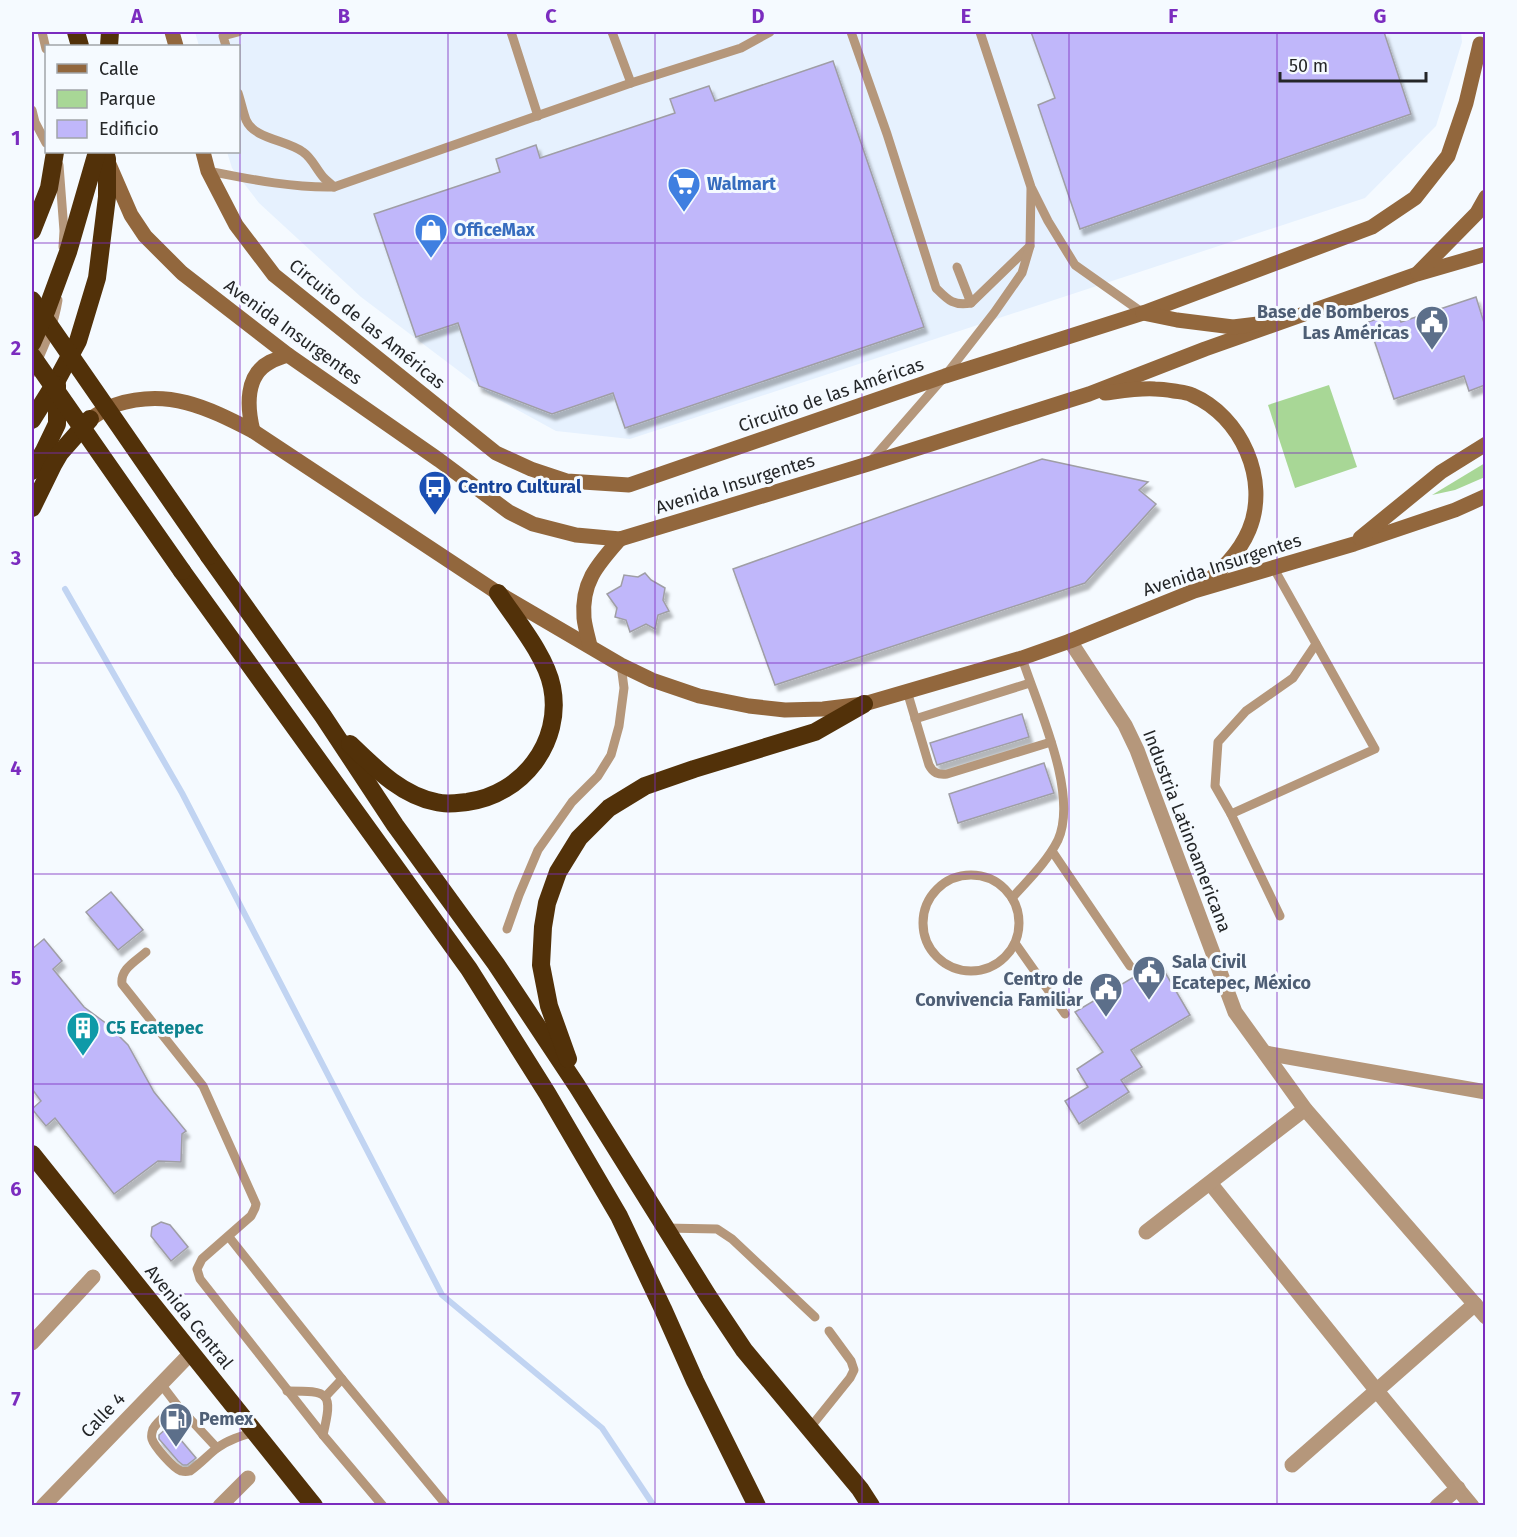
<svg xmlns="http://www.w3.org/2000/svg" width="1517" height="1537" viewBox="0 0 1517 1537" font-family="'Fira Sans',sans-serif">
  <defs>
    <filter id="shadow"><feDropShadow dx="3.5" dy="6" stdDeviation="1.5" flood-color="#0004"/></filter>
  </defs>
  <rect width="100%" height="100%" fill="#f5faff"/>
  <!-- built -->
  <path fill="#e6f1fe" d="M195,32H1461L1462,42L1436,126L1365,198L630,439L556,431L492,396L361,297L259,203L232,168L227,152H238V46H199Z"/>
  <!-- green -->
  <g fill="#a8d796">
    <path d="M1329,385L1357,467L1295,488L1268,405Z"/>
    <path d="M1485,463V477L1455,490L1432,495Z"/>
  </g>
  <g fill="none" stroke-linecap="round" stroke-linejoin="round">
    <!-- stream -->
    <path stroke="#c1d4f2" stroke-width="6" d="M65,589L182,793L442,1295L602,1428L654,1506"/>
  </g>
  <!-- building -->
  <g fill="#c0b7fa" stroke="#9f9ea5" stroke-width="1.5" filter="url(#shadow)">
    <path d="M1031,32H1384L1411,114L1080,229L1038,105L1055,98Z"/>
    <path d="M833,61L924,327L625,428L613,393L552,414L479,386L458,323L416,337L374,214L500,172L496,159L536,145L540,158L675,113L670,99L709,86L715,101Z"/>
    <path d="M1476,297L1485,326V385L1469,391L1464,376L1394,399L1368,322L1397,312L1401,322Z"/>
    <path d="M1042,459L1148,482L1139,490L1156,504L1085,583L775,685L733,569Z"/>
    <path d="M645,573L651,580L665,588L663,600L669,611L658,615L655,629L646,624L630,632L626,620L615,617L617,608L607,594L621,586L624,575L638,577Z"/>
    <path d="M1022,714L1029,737L937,765L930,743Z"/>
    <path d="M1044,763L1054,793L958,823L949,794Z"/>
    <path d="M111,892L143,930L118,950L86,912Z"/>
    <path d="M44,939L62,961L53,969L84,1007L107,1024L128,1045L154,1092L186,1131L182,1134L181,1162L158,1161L114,1194L55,1118L46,1126L32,1109L41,1101L32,1089V949Z"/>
    <path d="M1159,962L1190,1015L1131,1050L1142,1067L1121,1080L1129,1092L1079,1124L1065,1101L1088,1087L1077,1069L1103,1052L1075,1012Z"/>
    <path d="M161,1222L170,1225L188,1247L171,1261L151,1236L152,1227Z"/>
    <path d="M169,1426L196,1458L187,1465H183L178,1461L159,1439V1435Z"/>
  </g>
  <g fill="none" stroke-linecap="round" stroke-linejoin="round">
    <!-- lane -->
    <g stroke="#b5977b" stroke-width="9">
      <path d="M42,32L46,49"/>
      <path d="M511,32L538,116"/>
      <path d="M612,32L631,83"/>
      <path d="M851,32L887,134L936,288C948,300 953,306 971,303L1030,246"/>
      <path d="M980,32L1031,187L1048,221L1075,265L1143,313"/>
      <path d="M226,46L223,36L238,32"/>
      <path d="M238,93C241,102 243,112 246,120C254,139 287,140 303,152C312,158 316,169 324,178C327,181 331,184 334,187"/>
      <path d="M32,110L35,122L46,143"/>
      <path d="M59,165L64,231L63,247"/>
      <path d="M208,171C249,179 292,188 334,187L631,83L741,48L770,32"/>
      <path d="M957,267L971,303"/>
      <path d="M32,373C43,349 54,326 58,300"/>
      <path d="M870,462L945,376L994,313L1022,273L1030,246L1031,189"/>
      <path d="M1273,567L1375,749L1231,814L1280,916"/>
      <path d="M907,691L929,765C933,773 938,775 947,774L1051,742"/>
      <path d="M915,719L1030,683"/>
      <path d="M1231,814L1215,786L1218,742L1246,711L1293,678L1316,644"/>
      <path d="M1052,851L1130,966"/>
      <circle cx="971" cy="923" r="48"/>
      <path d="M1012,898C1028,880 1047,862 1058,840C1079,793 1037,705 1022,658"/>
      <path d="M507,929L519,895L538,850L572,802L598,776L611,755L619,726L624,688L621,665"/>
      <path d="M1015,943L1065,1014"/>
      <path d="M146,952C136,961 120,969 122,984L203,1086L256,1204L255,1208L251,1216L202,1259L197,1269L200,1279L323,1435L383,1506"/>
      <path d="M665,1228L717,1229L732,1239L815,1317"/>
      <path d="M229,1237L342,1379L447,1506"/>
      <path d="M161,1384L177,1405L217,1448"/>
      <path d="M287,1391C330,1391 333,1392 323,1435"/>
      <path d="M325,1397L342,1379"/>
      <path d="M177,1405C170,1412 158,1420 153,1429C152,1432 151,1436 152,1439C154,1446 173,1468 181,1471C185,1472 186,1472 190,1471C200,1464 208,1455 217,1448C228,1440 241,1436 254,1432"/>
      <path d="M809,1429L850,1378L854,1370L851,1361L829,1331"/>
    </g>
    <!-- street -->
    <g stroke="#b5977b" stroke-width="15">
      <path d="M1070,641L1125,725L1137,750L1235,1012L1305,1109L1486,1317"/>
      <path d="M1265,1053L1486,1092"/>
      <path d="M1210,1183L1377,1391L1472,1506"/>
      <path d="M1146,1232L1305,1109"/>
      <path d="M32,1343L93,1277"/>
      <path d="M1292,1465L1475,1304"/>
      <path d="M43,1506L191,1353"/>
      <path d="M220,1506L248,1478"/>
      <path d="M1437,1506L1458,1488"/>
    </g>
    <!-- secondary -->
    <g stroke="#92673d" stroke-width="15">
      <path d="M172,32L176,46"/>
      <path d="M203,152L208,171L236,225L274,275L496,453L531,469L567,481L629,485L945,376L1143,313L1372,227L1415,198L1448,156L1466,103L1480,44"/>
      <path d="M108,162L131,215L145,236L182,273L288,355L439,460L509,512L533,524L576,535L620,539L868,464L1089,394L1205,349L1417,274L1486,254"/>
      <path d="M1418,273L1477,213L1486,197"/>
      <path d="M1143,313L1177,320L1233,327L1258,324"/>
      <path d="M1105,393C1121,391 1139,388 1155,389C1161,389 1168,390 1174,391C1180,392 1186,392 1192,395C1241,416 1270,480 1249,530C1239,554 1221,570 1202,586"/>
      <path d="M90,419C98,414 106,408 115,405C168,388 206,407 253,431L498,593L621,665L652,680L699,696L749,706L785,710L823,709L864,704L1022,658L1070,641L1194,591L1354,544L1455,510L1486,496"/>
      <path d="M253,431C247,407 245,375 270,362C276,359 282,357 288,355"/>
      <path d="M1360,538L1441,472L1486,444"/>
      <path d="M590,646C588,637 585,627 584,618C581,582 598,564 620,539"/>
    </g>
    <!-- highway -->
    <g stroke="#523109" stroke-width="18">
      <path d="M76,32L80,46"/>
      <path d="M109,46L110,32"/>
      <path d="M32,420L57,380L78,341L97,278L107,197V159L105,152"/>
      <path d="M32,471L44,451L57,424V385"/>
      <path d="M32,508L53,465L60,453L90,419"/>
      <path d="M209,556L323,716L395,825L496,964L577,1086L708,1296L744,1350L860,1489L871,1506"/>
      <path d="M182,571L469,969L547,1093L619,1216L663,1309L695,1381L757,1506"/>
      <path d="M350,744C375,768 401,795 436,802C446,805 457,803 467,802C522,795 563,742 552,687C546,656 516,620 498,593"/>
      <path d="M568,1059L549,1006L541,965L543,927L547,903L558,872L579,838L609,808L645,786L694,769L815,732L864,704"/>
      <path d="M32,1154L314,1506"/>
    </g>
    <!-- highway-bridge -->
    <g stroke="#523109" stroke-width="18">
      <path d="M32,231L49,188L55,152"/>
      <path d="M32,300L209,556"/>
      <path d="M32,343L47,309L68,252L97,152"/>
      <path d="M32,356L182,571"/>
    </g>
  </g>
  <!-- grid -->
  <path fill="none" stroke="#7b2cbf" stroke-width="1.5" stroke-opacity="0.55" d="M240,32V1506M448,32V1506M655,32V1506M862,32V1506M1069,32V1506M1277,32V1506M32,243H1486M32,453H1486M32,663H1486M32,874H1486M32,1084H1486M32,1294H1486"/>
  <!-- icons -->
  <defs>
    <g id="supermarket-pin" transform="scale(1.725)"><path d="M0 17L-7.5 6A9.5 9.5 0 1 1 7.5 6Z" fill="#3f7fe0" stroke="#f5faff"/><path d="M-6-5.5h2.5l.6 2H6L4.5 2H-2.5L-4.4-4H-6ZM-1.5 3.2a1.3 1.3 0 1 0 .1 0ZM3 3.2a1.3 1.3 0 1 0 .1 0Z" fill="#fff"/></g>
    <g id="shop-pin" transform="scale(1.725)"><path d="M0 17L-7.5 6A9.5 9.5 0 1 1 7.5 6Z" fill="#3f7fe0" stroke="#f5faff"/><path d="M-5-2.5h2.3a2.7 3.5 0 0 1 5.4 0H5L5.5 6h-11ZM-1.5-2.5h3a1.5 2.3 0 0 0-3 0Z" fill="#fff"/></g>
    <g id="civic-pin" transform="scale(1.725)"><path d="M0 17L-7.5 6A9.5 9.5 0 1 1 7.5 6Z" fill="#5c6f8a" stroke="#f5faff"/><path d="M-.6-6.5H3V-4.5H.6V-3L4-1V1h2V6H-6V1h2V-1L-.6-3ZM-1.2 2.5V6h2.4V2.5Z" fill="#fff"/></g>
    <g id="bus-pin" transform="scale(1.725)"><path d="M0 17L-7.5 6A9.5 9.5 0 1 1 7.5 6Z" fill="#1a4fb4" stroke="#f5faff"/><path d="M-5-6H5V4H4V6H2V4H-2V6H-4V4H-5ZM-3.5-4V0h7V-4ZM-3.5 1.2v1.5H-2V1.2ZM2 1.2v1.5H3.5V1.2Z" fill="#fff"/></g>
    <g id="building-pin" transform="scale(1.725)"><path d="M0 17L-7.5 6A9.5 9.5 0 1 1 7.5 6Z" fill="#0f9aa8" stroke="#f5faff"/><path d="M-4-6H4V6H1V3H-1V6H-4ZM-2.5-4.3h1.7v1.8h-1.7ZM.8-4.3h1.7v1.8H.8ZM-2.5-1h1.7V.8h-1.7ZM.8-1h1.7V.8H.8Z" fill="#fff"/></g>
    <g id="fuel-pin" transform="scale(1.725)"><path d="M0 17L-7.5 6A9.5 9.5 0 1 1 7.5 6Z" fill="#5c6f8a" stroke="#f5faff"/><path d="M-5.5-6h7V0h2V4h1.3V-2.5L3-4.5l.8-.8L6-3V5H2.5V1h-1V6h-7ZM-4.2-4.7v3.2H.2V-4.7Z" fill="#fff"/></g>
  </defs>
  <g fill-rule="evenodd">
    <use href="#supermarket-pin" x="684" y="184"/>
    <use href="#shop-pin" x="431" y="230"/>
    <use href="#civic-pin" x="1432" y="322"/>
    <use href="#bus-pin" x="435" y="487"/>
    <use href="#civic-pin" x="1149" y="972"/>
    <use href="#civic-pin" x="1106" y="989"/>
    <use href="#building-pin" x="83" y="1028"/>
    <use href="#fuel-pin" x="176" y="1419"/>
  </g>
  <g text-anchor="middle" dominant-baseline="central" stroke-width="6" stroke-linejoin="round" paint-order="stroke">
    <!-- shop labels -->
    <g font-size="18" font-weight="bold" fill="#366cbe" stroke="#f5faff" text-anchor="start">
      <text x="707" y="184">Walmart</text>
      <text x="454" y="230">OfficeMax</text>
    </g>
    <!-- service labels -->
    <g font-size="18" font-weight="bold" fill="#4e5e75" stroke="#f5faff" text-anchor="end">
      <text x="1409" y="312">Base de Bomberos<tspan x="1409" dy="21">Las Américas</tspan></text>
      <text x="1172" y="962" text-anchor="start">Sala Civil<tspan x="1172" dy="21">Ecatepec, México</tspan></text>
      <text x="1083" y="979">Centro de<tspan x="1083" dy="21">Convivencia Familiar</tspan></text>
      <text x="199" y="1419" text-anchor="start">Pemex</text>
    </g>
    <!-- street labels -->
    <g font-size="18" fill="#242628" stroke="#f5faff">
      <text transform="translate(367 324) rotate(39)">Circuito de las Américas</text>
      <text transform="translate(293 332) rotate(36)">Avenida Insurgentes</text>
      <text transform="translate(831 395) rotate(-19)">Circuito de las Américas</text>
      <text transform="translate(735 484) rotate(-17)">Avenida Insurgentes</text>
      <text transform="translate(1222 565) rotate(-18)">Avenida Insurgentes</text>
      <text transform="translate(1187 831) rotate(69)">Industria Latinoamericana</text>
      <text transform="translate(189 1317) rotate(51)">Avenida Central</text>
      <text transform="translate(103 1415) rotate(-46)">Calle 4</text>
    </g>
    <!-- transit labels -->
    <g font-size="18" font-weight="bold" fill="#164399" stroke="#f5faff" text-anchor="start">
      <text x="458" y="487">Centro Cultural</text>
    </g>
    <!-- culture labels -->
    <g font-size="18" font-weight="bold" fill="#0d838f" stroke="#f5faff" text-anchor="start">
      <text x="106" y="1028">C5 Ecatepec</text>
    </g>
  </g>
  <!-- border -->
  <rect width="1517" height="1537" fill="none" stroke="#f5faff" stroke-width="66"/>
  <!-- legend -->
  <rect x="45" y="45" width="195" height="108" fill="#f5faff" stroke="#a1a5a9" stroke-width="1.5"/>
  <rect x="57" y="64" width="30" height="9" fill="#92673d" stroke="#a1a5a9" stroke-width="1.5"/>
  <text x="99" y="75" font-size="18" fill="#242628">Calle</text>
  <rect x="57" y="90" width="30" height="18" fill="#a8d796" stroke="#a1a5a9" stroke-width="1.5"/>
  <text x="99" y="105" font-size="18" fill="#242628">Parque</text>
  <rect x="57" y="120" width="30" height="18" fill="#c0b7fa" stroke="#a1a5a9" stroke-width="1.5"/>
  <text x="99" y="135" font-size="18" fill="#242628">Edificio</text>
  <!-- scale -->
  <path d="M1280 72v9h146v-9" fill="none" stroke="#242628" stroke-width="3"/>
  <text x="1289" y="72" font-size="18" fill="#242628" stroke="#f5faff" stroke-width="4.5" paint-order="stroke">50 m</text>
  <rect x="33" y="33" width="1451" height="1471" fill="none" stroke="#7b2cbf" stroke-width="2"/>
  <g font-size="20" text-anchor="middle" font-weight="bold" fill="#7b2cbf">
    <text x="137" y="23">A</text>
    <text x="344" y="23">B</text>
    <text x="551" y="23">C</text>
    <text x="758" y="23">D</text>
    <text x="966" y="23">E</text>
    <text x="1173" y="23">F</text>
    <text x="1380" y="23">G</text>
    <text x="16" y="145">1</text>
    <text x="16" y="355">2</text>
    <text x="16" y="565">3</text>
    <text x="16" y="775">4</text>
    <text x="16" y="985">5</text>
    <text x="16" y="1196">6</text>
    <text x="16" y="1406">7</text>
  </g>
</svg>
